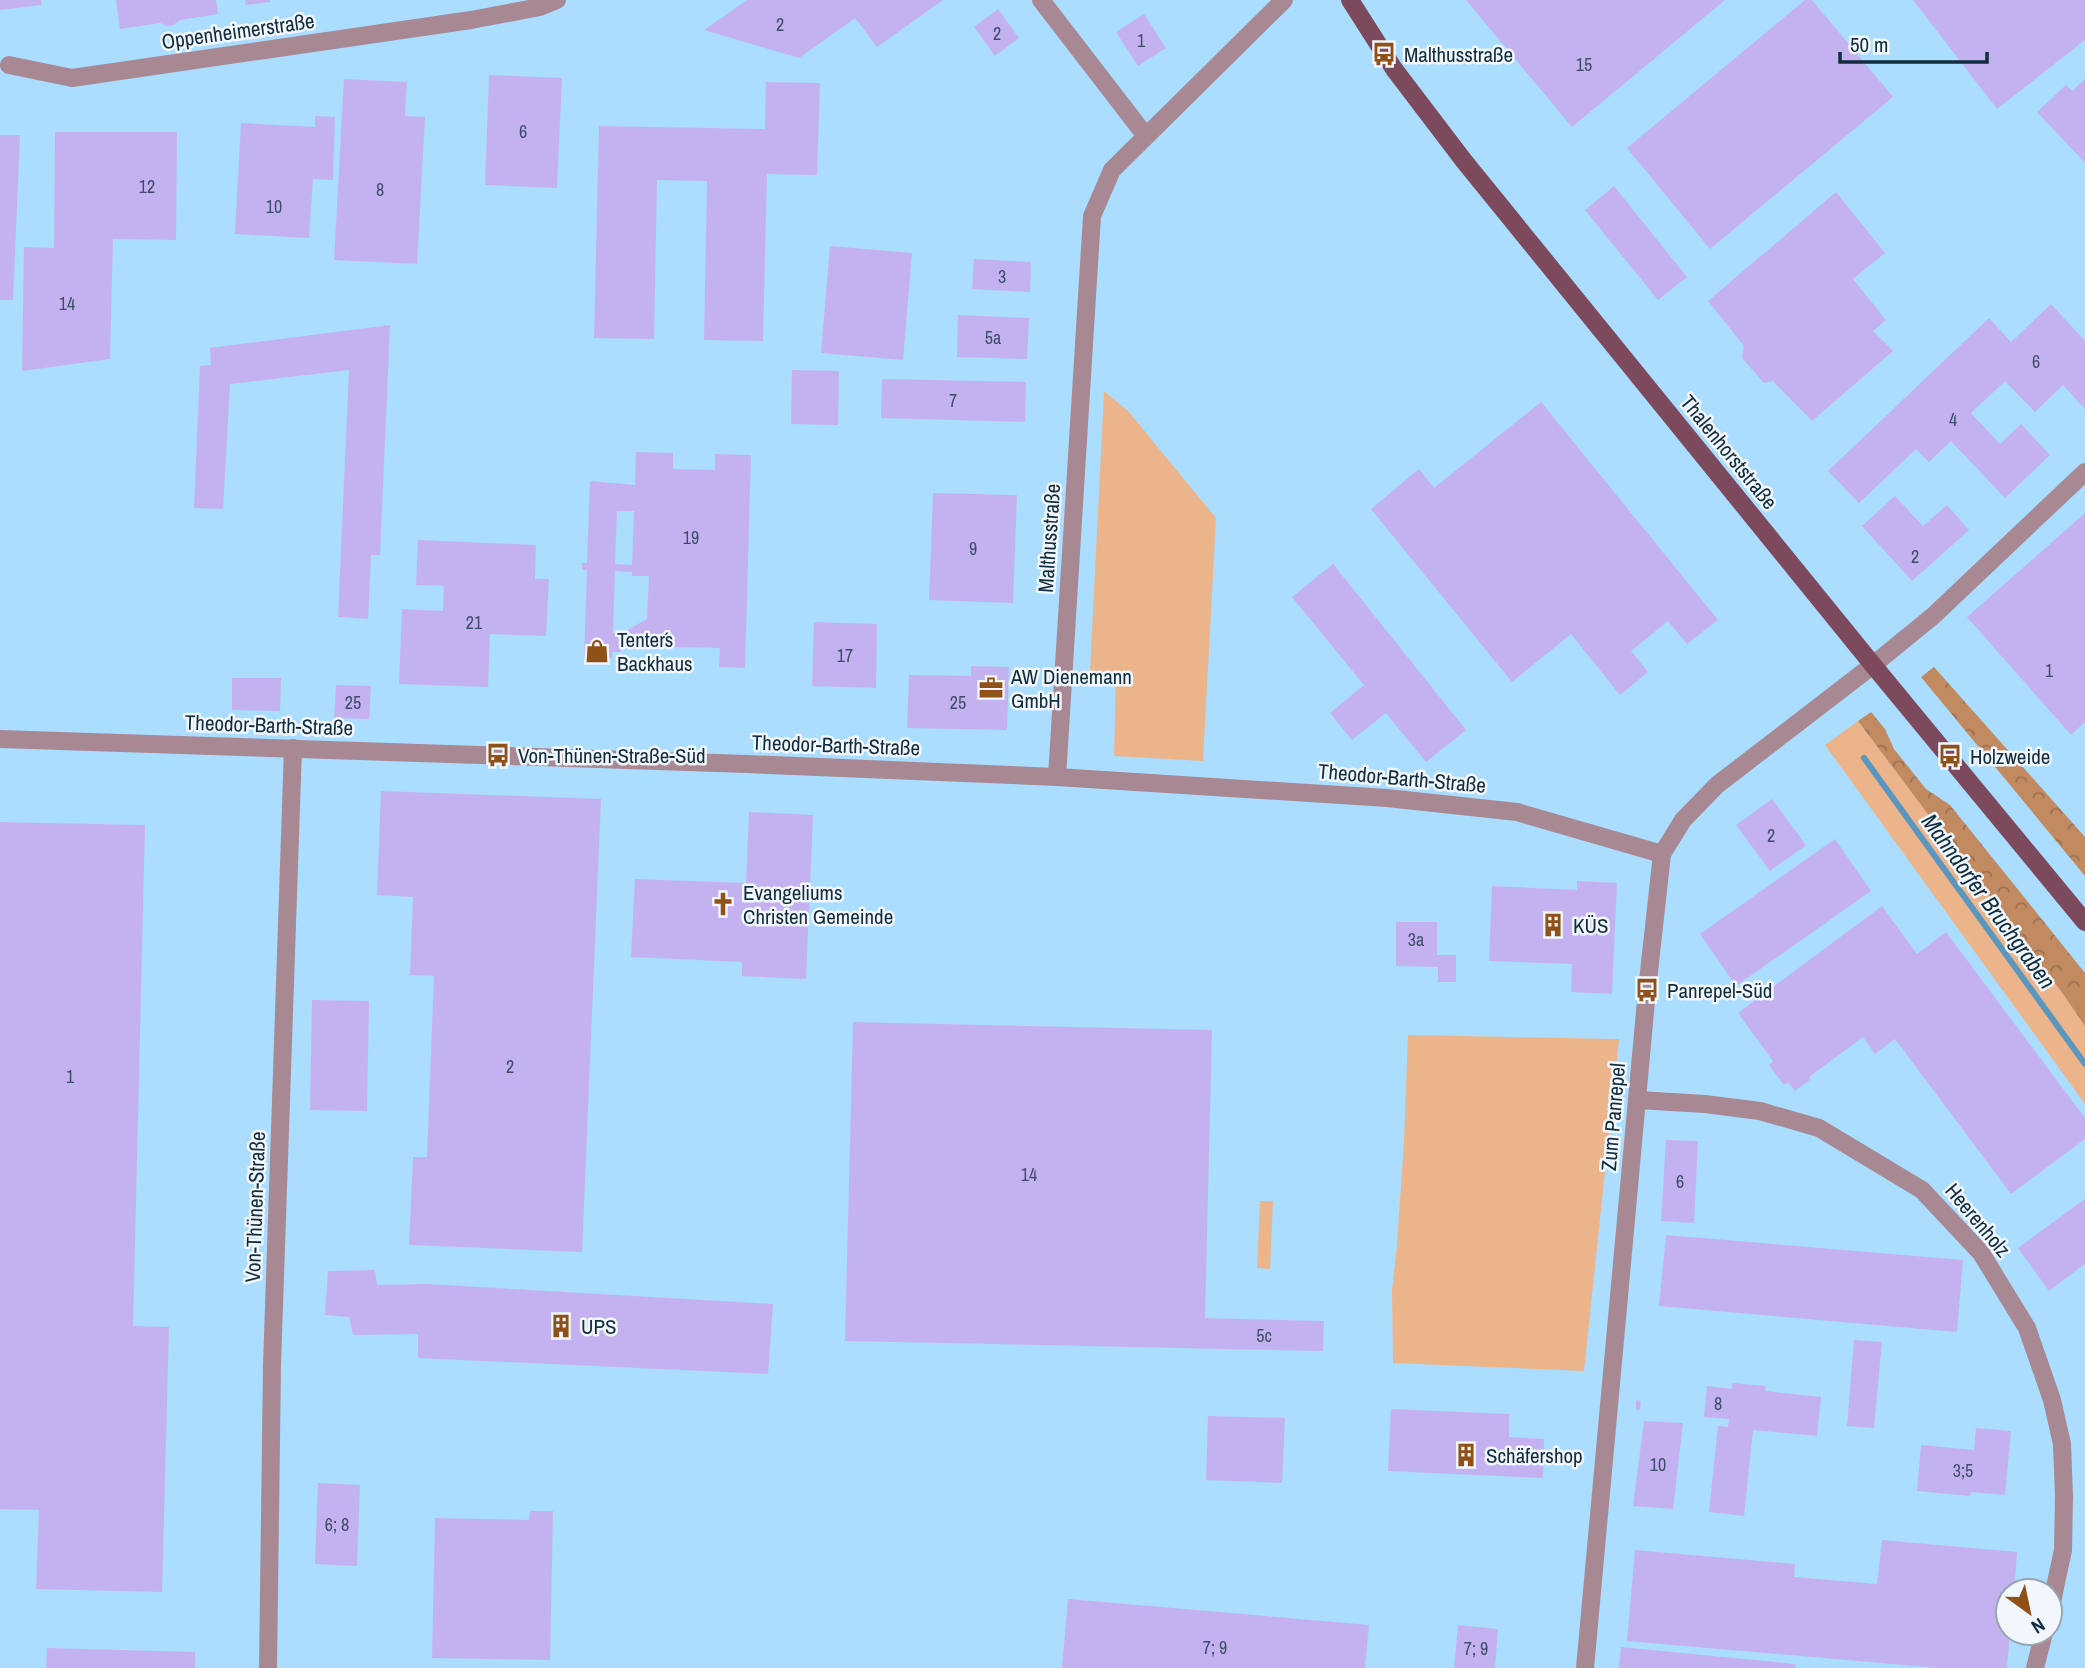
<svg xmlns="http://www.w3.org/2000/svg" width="2085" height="1668" viewBox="0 0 2085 1668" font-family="'Archivo Narrow',sans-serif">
  <defs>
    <pattern id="forest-crowns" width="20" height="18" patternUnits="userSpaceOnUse" patternTransform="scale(1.75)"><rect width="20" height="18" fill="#c18a61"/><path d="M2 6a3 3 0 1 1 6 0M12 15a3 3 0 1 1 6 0" fill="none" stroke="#9b7151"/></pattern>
  </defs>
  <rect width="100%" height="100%" fill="#adf"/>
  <!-- grass -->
  <g fill="#ecb48b">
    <path d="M1104,391L1128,411L1216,518L1203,761L1114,756L1116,672L1090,671Z"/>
    <path d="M1858,721L2063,994L2085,1026V1104L1825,745Z"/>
    <path d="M1408,1035L1619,1039L1584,1371L1393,1363L1392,1290L1397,1245L1404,1141Z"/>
    <path d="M1260,1201H1273L1270,1269L1257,1268Z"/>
  </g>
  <!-- forest -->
  <g fill="url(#forest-crowns)">
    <path d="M1934,667L2085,837V876L1921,677Z"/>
    <path d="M1871,712L1885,729L1894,749L1926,789L1950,805L2085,973V1026L2063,994L1858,721Z"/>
  </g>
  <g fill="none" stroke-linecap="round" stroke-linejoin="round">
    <!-- stream -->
    <path stroke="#5997be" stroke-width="6" d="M1864,758L2085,1064"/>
  </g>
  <!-- building -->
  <g fill="#c4b2f0" fill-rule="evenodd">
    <path d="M0,0H41L42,5L0,10Z"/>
    <path d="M116,0H216L218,14L180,20L173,25L167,26L160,23L120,29Z"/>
    <path d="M245,0H270V2L246,5Z"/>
    <path d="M747,0H943L877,47L855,18L799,58L704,30Z"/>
    <path d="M1466,0H1725L1572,127Z"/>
    <path d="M1805,0H1812L1893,97L1710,249L1627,148Z"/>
    <path d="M1913,0H2085V40L1997,109Z"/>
    <path d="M998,9L1019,38L995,56L974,27Z"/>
    <path d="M1144,14L1166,48L1138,66L1116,32Z"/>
    <path d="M489,75L562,78L557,188L485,185Z"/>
    <path d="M344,79L407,82L405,116L425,117L417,264L334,260Z"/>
    <path d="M2085,79V163L2037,112L2066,85L2072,91Z"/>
    <path d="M766,82L820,83L817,175L767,174L763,341L704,340L707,181L657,180L654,339L594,338L599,126L765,129Z"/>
    <path d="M315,116L335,117L333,180L313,179L309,238L235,234L241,123L315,127Z"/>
    <path d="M55,132H177L176,240L113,239L110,359L22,371L24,247L54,248Z"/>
    <path d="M0,135H20L13,300H0Z"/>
    <path d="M1614,186L1687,277L1658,300L1585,210Z"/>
    <path d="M1836,192L1885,253L1853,279L1886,320L1873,331L1893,351L1812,421L1773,381L1764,383L1742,358L1744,346L1708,301Z"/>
    <path d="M830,246L912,253L903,360L821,353Z"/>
    <path d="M974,259L1031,262L1030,292L972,289Z"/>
    <path d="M2051,304L2085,341V409L2063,385L2035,412L2005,381L1971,413L2000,444L2021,424L2050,455L2005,498L1951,441L1929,462L1916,449L1859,503L1828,471L1989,318L2011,342Z"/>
    <path d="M958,315L1029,318L1027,359L957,357Z"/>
    <path d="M390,325L380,555H371L368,619L338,617L349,370L230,384L223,509L194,508L200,366L211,365L210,348Z"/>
    <path d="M792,370L839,371L838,425L791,424Z"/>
    <path d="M882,379L1026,382L1025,422L881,418Z"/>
    <path d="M1541,402L1718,620L1687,644L1668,621L1631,651L1648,672L1620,695L1571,634L1512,682L1371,509L1419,469L1434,488Z"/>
    <path d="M636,452L673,453V469L715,470V454L751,455L745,668L719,667L720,648L629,646L630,636L621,644V652H612V658H584L587,570H582V563H587L590,481L635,485ZM617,511H634L632,565L615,564ZM615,571L632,572V576H649L647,619L622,633H613Z"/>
    <path d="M933,493L1017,495L1013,603L929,600Z"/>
    <path d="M1895,496L1923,526L1947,505L1969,530L1912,581L1862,526Z"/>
    <path d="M2085,513V722L2071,735L1967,617Z"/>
    <path d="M418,540L536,545L535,579H549L546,636L490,634L488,687L399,684L402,609L443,611L444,586L416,585Z"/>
    <path d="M1333,564L1466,730L1426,762L1386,713L1352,740L1330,713L1364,685L1292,597Z"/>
    <path d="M814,622L877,624L876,688L812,686Z"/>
    <path d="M971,666L1009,667L1007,730L907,728L909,675L971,676Z"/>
    <path d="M232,678H281L280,711L232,710Z"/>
    <path d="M336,685L371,686L369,719L334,718Z"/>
    <path d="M381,791L601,799L582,1252L409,1245L413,1157H427L434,976L410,975L413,897L377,895Z"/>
    <path d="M1772,799L1806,845L1770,871L1736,825Z"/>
    <path d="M749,812L813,815L806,979L742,976V962L631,957L635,879L746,883Z"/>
    <path d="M0,822L145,825L133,1326L169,1327L162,1592L36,1589L39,1510L0,1509Z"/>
    <path d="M1835,839L1871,891L1736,986L1700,934Z"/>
    <path d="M1577,881L1617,883L1612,994L1571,992L1572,964L1489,961L1492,886L1577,890Z"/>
    <path d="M1882,906L1917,954L1946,932L2085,1118V1139L2011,1194L1895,1039L1875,1054L1863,1037L1809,1077L1811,1079L1795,1091L1788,1082L1784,1085L1769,1065L1773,1061L1738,1013Z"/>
    <path d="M1396,922H1437V955H1456V982H1438V967L1396,966Z"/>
    <path d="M312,1000L369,1001L367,1111L310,1110Z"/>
    <path d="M853,1022L1212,1030L1205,1318L1324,1321L1323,1351L845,1341Z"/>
    <path d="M1666,1140L1698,1141L1694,1223L1661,1221Z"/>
    <path d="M2085,1199V1264L2049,1291L2018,1248Z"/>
    <path d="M1666,1235L1963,1260L1957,1332L1659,1306Z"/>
    <path d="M375,1270L377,1285L426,1284L773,1304L768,1374L418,1358V1334L353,1335L349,1317L325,1315L328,1271Z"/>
    <path d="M1854,1340L1882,1342L1874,1428L1847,1426Z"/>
    <path d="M1732,1383L1766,1386L1765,1391L1821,1397L1817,1436L1753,1430L1744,1516L1709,1512L1718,1426L1728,1427L1729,1419L1704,1417L1707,1386L1732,1389Z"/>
    <path d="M1636,1400L1641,1401L1640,1410H1636Z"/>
    <path d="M1391,1409L1509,1414V1437L1544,1439L1543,1478L1388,1471Z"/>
    <path d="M1208,1416L1285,1418L1282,1483L1206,1480Z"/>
    <path d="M1644,1421L1683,1423L1673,1509L1633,1506Z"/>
    <path d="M1976,1428L2011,1431L2005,1495L1971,1492L1970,1496L1917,1491L1921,1445L1974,1450Z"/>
    <path d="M318,1483L360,1485L357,1566L315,1564Z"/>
    <path d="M530,1511H553L550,1660L432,1658L435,1518L529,1520Z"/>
    <path d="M1882,1540L2017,1552L2014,1591H2008V1633H2010L2007,1668H1938L1627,1641L1635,1550L1795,1564L1794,1577L1877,1584Z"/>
    <path d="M1068,1599L1369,1625L1365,1668H1062Z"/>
    <path d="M1458,1625L1498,1629L1495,1668H1454Z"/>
    <path d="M1621,1647L1796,1664L1795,1668H1619Z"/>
    <path d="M47,1648L195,1652V1668H46Z"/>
  </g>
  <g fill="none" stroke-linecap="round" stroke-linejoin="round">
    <!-- minor -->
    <g stroke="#a88993" stroke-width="18">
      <path d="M1041,0L1145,135"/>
      <path d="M9,65L72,78L471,20L540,7L557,0"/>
      <path d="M0,739L747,764L1057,777L1387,798L1517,812L1662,854"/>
      <path d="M1057,777L1092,216L1112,170L1284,0"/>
      <path d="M1638,1100L1705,1104L1760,1111L1819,1128L1922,1190L1981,1253L2027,1328L2052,1400L2062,1444L2064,1496L2063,1550L2050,1611"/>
      <path d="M268,1668L272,1365L293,748"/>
      <path d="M1585,1668L1647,990L1662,854L1683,820L1717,785L1873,665L1933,616L2085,472"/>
      <path d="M2035,1668L2044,1633"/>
    </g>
    <!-- major -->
    <path stroke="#7d495c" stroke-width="18" d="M1350,0L1394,69L1464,161L1873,665L2085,922"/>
  </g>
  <!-- icons -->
  <defs>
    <g id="bus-bare" transform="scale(1.89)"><path d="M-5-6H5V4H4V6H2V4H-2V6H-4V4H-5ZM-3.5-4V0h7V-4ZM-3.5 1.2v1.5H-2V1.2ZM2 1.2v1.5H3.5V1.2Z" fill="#905118" stroke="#f1f7fc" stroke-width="2.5" paint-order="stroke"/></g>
    <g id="shop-bare" transform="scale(1.89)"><path d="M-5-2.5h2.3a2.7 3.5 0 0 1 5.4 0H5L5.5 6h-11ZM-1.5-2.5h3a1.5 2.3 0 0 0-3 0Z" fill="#905118" stroke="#f1f7fc" stroke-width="2.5" paint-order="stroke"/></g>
    <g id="office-bare" transform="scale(1.89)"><path d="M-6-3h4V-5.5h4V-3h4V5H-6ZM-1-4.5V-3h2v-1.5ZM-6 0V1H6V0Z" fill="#905118" stroke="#f1f7fc" stroke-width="2.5" paint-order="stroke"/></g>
    <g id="church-bare" transform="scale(1.89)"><path d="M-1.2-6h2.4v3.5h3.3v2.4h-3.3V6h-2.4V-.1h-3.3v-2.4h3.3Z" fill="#905118" stroke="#f1f7fc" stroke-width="2.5" paint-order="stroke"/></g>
    <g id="building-bare" transform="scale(1.89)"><path d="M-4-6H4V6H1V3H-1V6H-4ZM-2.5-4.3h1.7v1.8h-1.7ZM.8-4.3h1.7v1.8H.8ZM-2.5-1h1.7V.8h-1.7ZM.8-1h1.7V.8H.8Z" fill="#905118" stroke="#f1f7fc" stroke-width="2.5" paint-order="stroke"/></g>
  </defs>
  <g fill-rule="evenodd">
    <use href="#bus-bare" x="1384" y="54"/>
    <use href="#shop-bare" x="597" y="651"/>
    <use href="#office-bare" x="991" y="688"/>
    <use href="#bus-bare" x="498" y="755"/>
    <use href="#bus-bare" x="1950" y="756"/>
    <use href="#church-bare" x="723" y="904"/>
    <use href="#building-bare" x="1553" y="925"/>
    <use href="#bus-bare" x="1647" y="990"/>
    <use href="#building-bare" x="561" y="1326"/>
    <use href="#building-bare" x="1466" y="1455"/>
  </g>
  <g text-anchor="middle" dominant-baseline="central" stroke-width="5" stroke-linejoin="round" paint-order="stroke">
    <!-- number labels -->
    <g font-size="18" fill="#3e4e69">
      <text x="780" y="24">2</text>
      <text x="997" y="33">2</text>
      <text x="1141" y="40">1</text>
      <text x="1584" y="64">15</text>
      <text x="523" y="131">6</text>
      <text x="147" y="186">12</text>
      <text x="380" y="189">8</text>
      <text x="274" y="206">10</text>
      <text x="1002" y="276">3</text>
      <text x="67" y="303">14</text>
      <text x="993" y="337">5a</text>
      <text x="2036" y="361">6</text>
      <text x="953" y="400">7</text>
      <text x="1953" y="419">4</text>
      <text x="691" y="537">19</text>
      <text x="973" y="548">9</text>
      <text x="1915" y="556">2</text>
      <text x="474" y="622">21</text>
      <text x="845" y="655">17</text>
      <text x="2049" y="670">1</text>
      <text x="353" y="702">25</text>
      <text x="958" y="702">25</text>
      <text x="1771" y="835">2</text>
      <text x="1416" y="939">3a</text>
      <text x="510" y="1066">2</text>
      <text x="70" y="1076">1</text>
      <text x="1029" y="1174">14</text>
      <text x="1680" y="1181">6</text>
      <text x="1264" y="1335">5c</text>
      <text x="1718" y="1403">8</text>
      <text x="1658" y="1464">10</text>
      <text x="1963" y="1470">3;5</text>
      <text x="337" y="1524">6; 8</text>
      <text x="1215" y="1647">7; 9</text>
      <text x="1476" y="1648">7; 9</text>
    </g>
    <!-- street labels -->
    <g font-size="21" fill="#112c3c" stroke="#f1f7fc">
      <text transform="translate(238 31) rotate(-8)">Oppenheimerstraße</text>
      <text transform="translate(1729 452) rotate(51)">Thalenhorststraße</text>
      <text transform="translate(1049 538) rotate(-86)">Malthusstraße</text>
      <text transform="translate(269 725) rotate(2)">Theodor-Barth-Straße</text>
      <text transform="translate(836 745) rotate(2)">Theodor-Barth-Straße</text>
      <text transform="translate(1402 778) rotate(5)">Theodor-Barth-Straße</text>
      <text transform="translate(1613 1117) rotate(-85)">Zum Panrepel</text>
      <text transform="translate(255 1207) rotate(-88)">Von-Thünen-Straße</text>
      <text transform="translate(1978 1220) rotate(50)">Heerenholz</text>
    </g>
    <!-- poi labels -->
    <g font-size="21" fill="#112c3c" stroke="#f1f7fc" text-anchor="start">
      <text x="1404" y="54">Malthusstraße</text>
      <text x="617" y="639">Tenter´s<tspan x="617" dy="24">Backhaus</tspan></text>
      <text x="1011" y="676">AW Dienemann<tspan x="1011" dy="24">GmbH</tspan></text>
      <text x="518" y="755">Von-Thünen-Straße-Süd</text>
      <text x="1970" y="756">Holzweide</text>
      <text x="743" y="892">Evangeliums<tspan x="743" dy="24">Christen Gemeinde</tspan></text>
      <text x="1573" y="925">KÜS</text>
      <text x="1667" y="990">Panrepel-Süd</text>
      <text x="581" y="1326">UPS</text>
      <text x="1486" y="1455">Schäfershop</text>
    </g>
    <!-- water labels -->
    <g font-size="23" font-style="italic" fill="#0f2c3d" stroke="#f1f7fc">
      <text transform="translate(1989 901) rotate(54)">Mahndorfer Bruchgraben</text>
    </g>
  </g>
  <!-- north arrow -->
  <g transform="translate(2029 1612) rotate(147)"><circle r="33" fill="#f1f7fc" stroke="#97a6af" stroke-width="2"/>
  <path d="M0-5L12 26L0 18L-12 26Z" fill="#905118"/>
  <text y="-10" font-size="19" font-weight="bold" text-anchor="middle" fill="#112c3c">N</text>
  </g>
  <!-- scale -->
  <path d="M1840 52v10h147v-10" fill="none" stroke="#112c3c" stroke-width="3.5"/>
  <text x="1850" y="52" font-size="21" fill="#112c3c" stroke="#f1f7fc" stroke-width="5" paint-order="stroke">50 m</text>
</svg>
